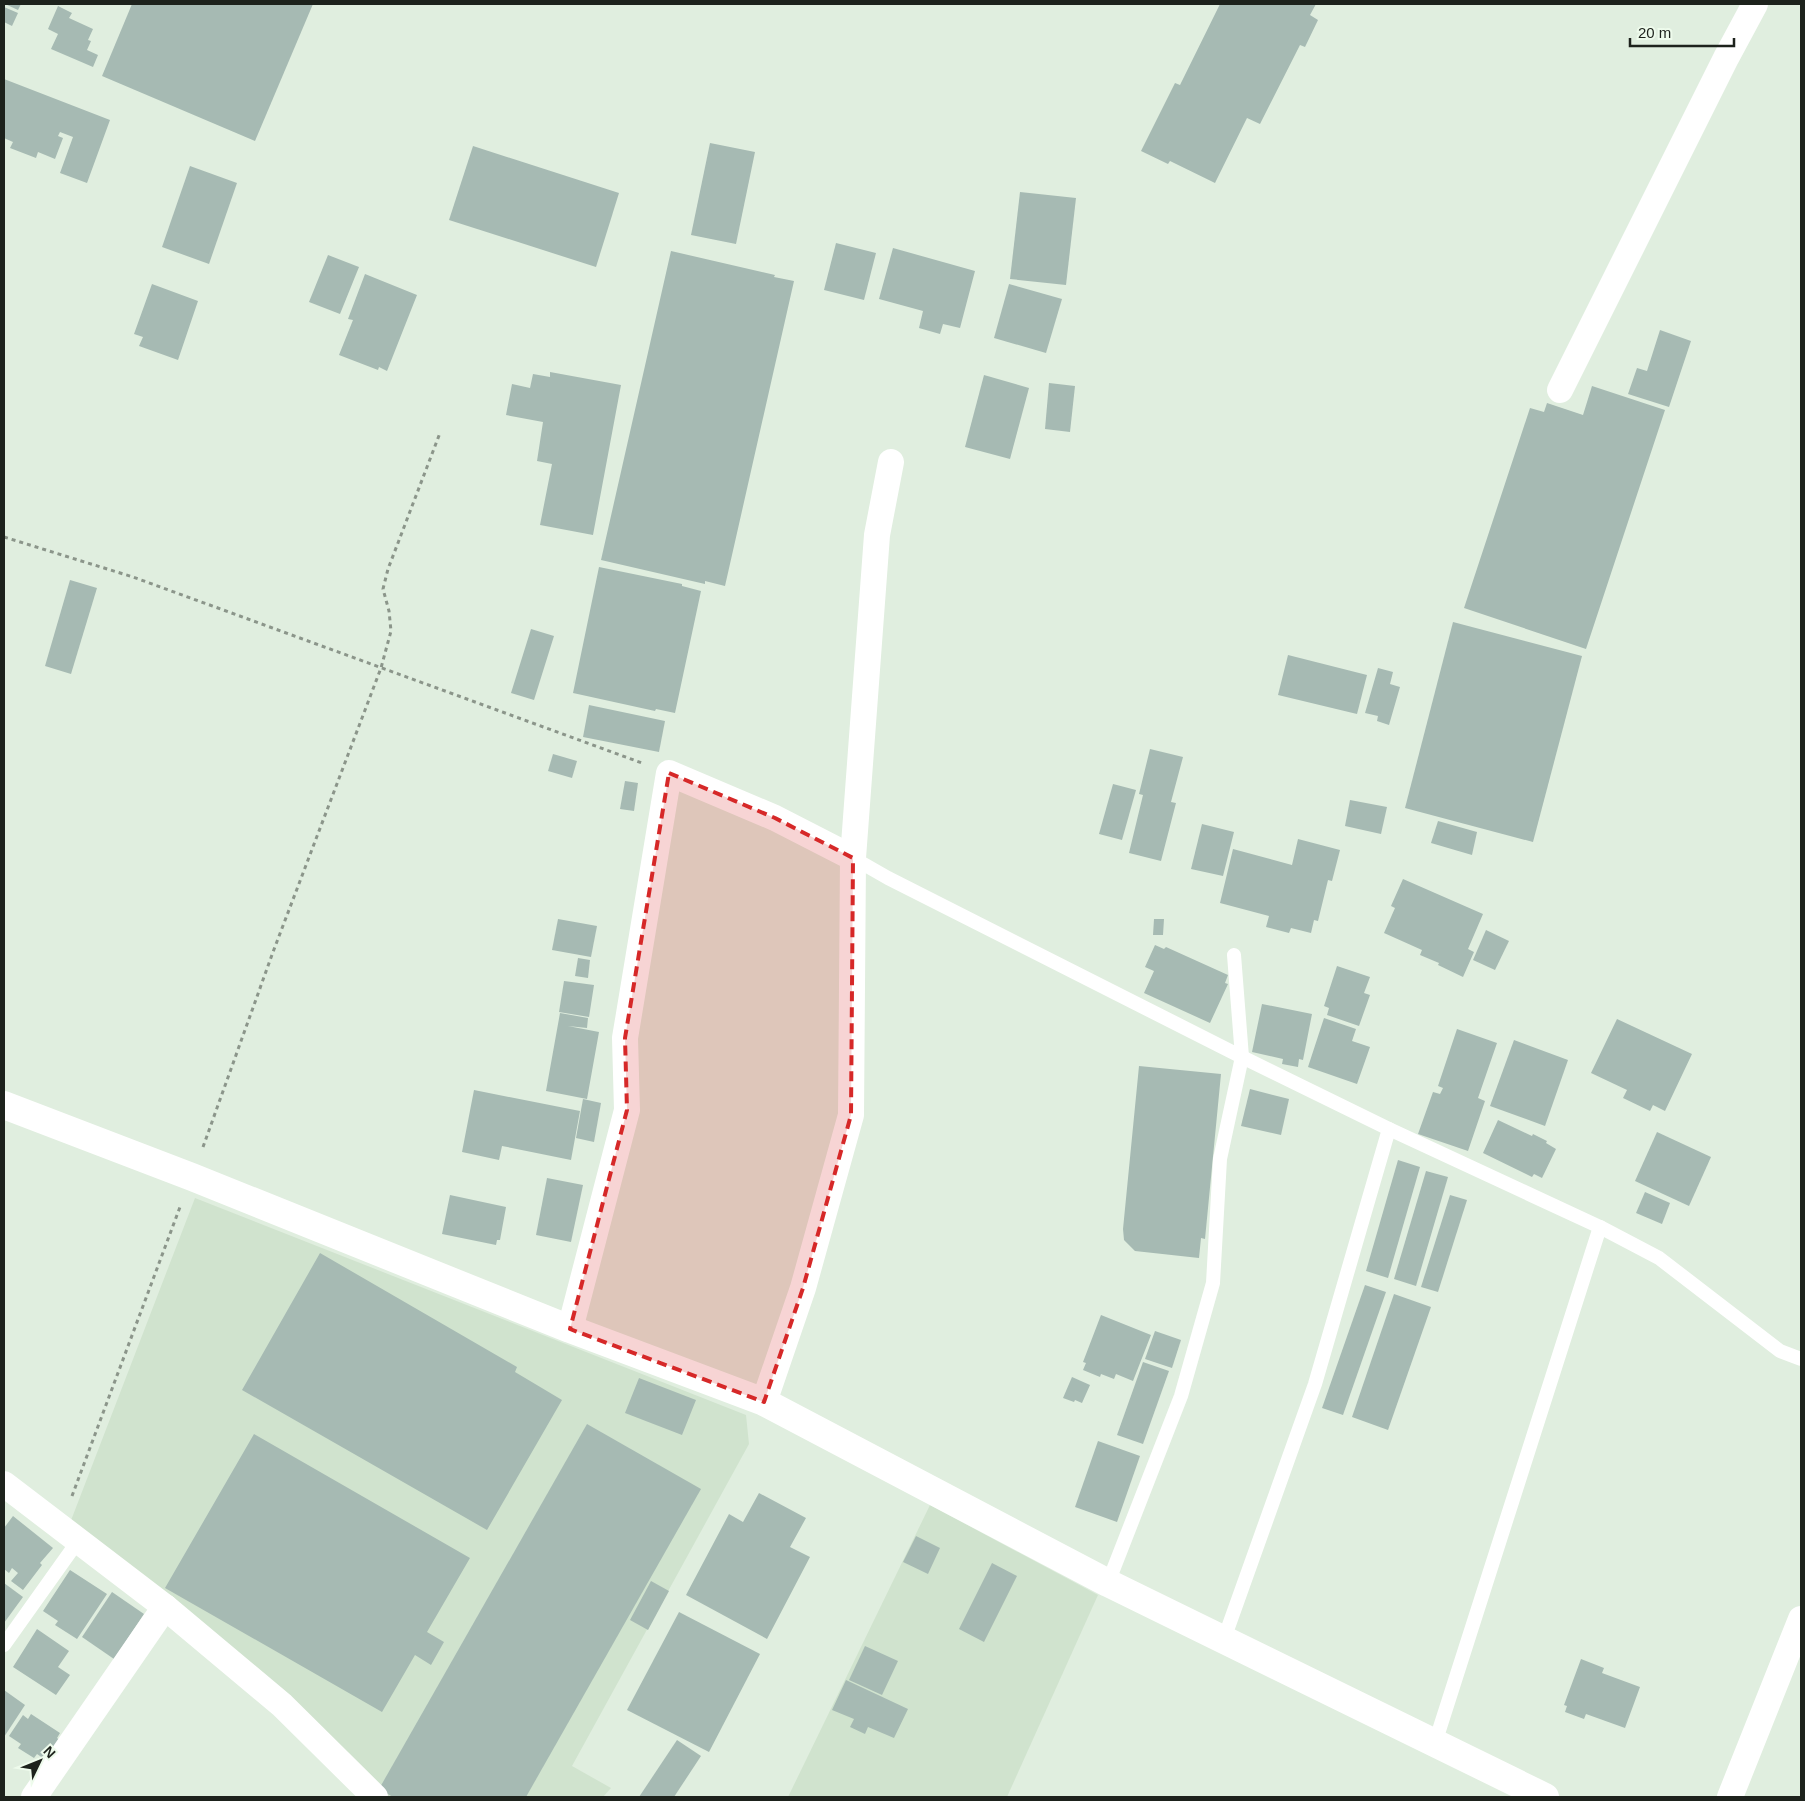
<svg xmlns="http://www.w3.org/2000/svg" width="1805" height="1801" viewBox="0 0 1805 1801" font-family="Helvetica,sans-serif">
  <rect width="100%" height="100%" fill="#e0eedf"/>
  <!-- built -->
  <g fill="#d0e3ce">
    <path d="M195,1198L746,1415L749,1444L572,1766L611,1788L603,1797H386L70,1523Z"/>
    <path d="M930,1505L1098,1595L1007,1797H788Z"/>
  </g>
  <!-- building -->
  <g fill="#a6bab3">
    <path d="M5,4H21L18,10Z"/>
    <path d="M132,4H313L255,141L102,76Z"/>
    <path d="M1220,4H1316L1310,15L1318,20L1305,47L1300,45L1260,124L1247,118L1215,183L1170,161L1168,164L1141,151L1175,83L1180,85Z"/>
    <path d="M58,6L72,13L69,18L93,29L88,40L91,41L87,50L98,55L93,67L51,49L58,34L48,29Z"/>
    <path d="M4,7L18,13L12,26L4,22Z"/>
    <path d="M4,79L110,120L87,183L60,173L73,137L60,132L58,136L63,138L55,159L38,152L36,158L10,148L13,142L4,138Z"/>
    <path d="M710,143L755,152L736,244L691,235Z"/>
    <path d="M473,146L619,193L596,267L449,220Z"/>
    <path d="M190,166L237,183L209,264L162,247Z"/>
    <path d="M1020,192L1076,198L1066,285L1010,279Z"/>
    <path d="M836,243L876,253L864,300L824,290Z"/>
    <path d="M893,248L975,271L960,328L943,324L940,334L919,328L923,311L879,299Z"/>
    <path d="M671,251L775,275L774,277L794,281L725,586L705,581V584L601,560Z"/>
    <path d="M328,255L359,267L340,314L309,302Z"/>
    <path d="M365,274L417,295L387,371L379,367L378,370L339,355L353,320L348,319Z"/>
    <path d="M152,284L198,301L178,360L139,346L143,337L134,334Z"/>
    <path d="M1009,284L1062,299L1046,353L994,338Z"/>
    <path d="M1660,330L1691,341L1669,407L1628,394L1637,368L1647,371Z"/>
    <path d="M550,372L621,385L593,535L540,525L552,464L537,461L543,422L506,415L512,384L530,388L533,374L550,377Z"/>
    <path d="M984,375L1029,388L1010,459L965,447Z"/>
    <path d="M1049,383L1075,386L1070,432L1045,429Z"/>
    <path d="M1592,386L1665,410L1586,649L1464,608L1530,408L1544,412L1547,403L1583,415Z"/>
    <path d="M599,567L682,584V586L701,591L675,713L656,709L655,711L573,693Z"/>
    <path d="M70,580L97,588L71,674L45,666Z"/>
    <path d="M1453,622L1582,656L1533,842L1405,808Z"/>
    <path d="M531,629L554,636L534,700L511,693Z"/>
    <path d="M1288,655L1367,675L1357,714L1278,695Z"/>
    <path d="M1378,668L1393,672L1390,684L1400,687L1389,725L1377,721L1378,716L1365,713Z"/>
    <path d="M589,705L665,721L659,752L583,737Z"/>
    <path d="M1150,749L1183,757L1171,802L1176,803L1161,861L1129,853L1143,795L1139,794Z"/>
    <path d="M553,754L577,761L572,778L548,771Z"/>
    <path d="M625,781L638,783L634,811L620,809Z"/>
    <path d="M1113,784L1136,790L1122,840L1099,834Z"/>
    <path d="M1350,800L1387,807L1381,834L1345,826Z"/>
    <path d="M1438,821L1477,832L1472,855L1431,843Z"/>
    <path d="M1202,824L1234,832L1223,876L1191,869Z"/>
    <path d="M1298,839L1340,850L1332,881L1328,880L1318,921L1314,920L1311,933L1291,928L1289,933L1266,927L1269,916L1220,903L1233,849L1292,865Z"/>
    <path d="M1403,879L1483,914L1468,949L1474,952L1463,977L1438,965L1439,963L1420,955L1422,950L1384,933L1395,908L1391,906Z"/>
    <path d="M558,919L597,926L591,957L552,950Z"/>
    <path d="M1154,919H1164L1163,935H1153Z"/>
    <path d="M1486,930L1509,941L1495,970L1473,960Z"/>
    <path d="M1155,945L1164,949L1166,947L1228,975L1225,983L1228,984L1210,1023L1144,993L1154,971L1145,967Z"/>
    <path d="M578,958L590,960L588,978L575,976Z"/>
    <path d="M1337,966L1370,977L1364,993L1370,995L1359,1026L1327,1015L1329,1008L1324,1006Z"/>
    <path d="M564,981L594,985L589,1017L559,1012Z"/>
    <path d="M1262,1004L1312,1014L1303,1060L1299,1059L1298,1067L1282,1064L1283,1059L1252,1052Z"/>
    <path d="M560,1013L588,1018L587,1028L568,1026L599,1032L587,1099L546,1091Z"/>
    <path d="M1324,1018L1356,1029L1352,1041L1370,1047L1357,1084L1308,1067Z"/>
    <path d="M1617,1019L1692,1054L1665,1111L1653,1105L1650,1111L1623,1098L1627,1090L1591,1073Z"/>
    <path d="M1457,1029L1497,1043L1478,1098L1485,1101L1468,1151L1418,1134L1433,1092L1440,1094L1443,1088L1438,1086Z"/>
    <path d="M1514,1040L1568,1060L1545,1126L1490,1106Z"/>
    <path d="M1139,1066L1221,1074L1205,1239L1201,1238L1199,1258L1135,1251L1124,1240L1123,1229Z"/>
    <path d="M1250,1089L1289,1099L1281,1135L1241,1126Z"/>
    <path d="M474,1090L580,1111L571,1160L502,1146L499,1160L462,1152Z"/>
    <path d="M583,1099L601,1103L594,1142L576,1138Z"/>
    <path d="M1498,1120L1532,1136L1533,1134L1547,1141L1546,1143L1556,1149L1542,1178L1534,1174L1532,1177L1483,1153Z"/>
    <path d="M1657,1132L1711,1157L1689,1206L1635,1181Z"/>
    <path d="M1398,1160L1420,1167L1388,1278L1366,1271Z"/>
    <path d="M1426,1171L1448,1177L1416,1286L1394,1279Z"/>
    <path d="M547,1178L583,1185L571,1242L536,1235Z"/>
    <path d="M1645,1192L1670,1203L1662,1224L1636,1213Z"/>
    <path d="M450,1195L506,1207L500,1240H497L496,1245L442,1234Z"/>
    <path d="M1450,1195L1467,1200L1438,1292L1421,1287Z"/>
    <path d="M320,1253L517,1367L515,1372L562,1400L487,1530L242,1390Z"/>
    <path d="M1365,1285L1386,1292L1343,1415L1322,1408Z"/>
    <path d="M1394,1294L1431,1307L1388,1430L1352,1417Z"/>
    <path d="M1101,1315L1151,1335L1133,1381L1116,1374L1114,1379L1101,1374L1100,1377L1083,1370L1086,1363L1083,1362Z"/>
    <path d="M1155,1331L1181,1340L1172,1368L1145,1359Z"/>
    <path d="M1143,1362L1169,1371L1143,1444L1117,1435Z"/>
    <path d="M1072,1377L1090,1385L1082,1403L1075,1400L1074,1402L1063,1398Z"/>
    <path d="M639,1378L696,1400L682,1435L625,1413Z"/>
    <path d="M587,1424L701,1489L526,1797H393L379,1789Z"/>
    <path d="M254,1434L470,1558L427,1632L444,1642L431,1665L415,1655L382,1712L165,1588Z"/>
    <path d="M1098,1441L1140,1456L1117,1522L1075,1507Z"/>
    <path d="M759,1493L806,1518L790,1547L810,1557L767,1639L686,1595L729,1514L743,1522Z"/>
    <path d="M13,1516L53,1548L40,1563L42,1565L23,1590L11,1581L18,1573L12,1568L9,1573L4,1569V1528Z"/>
    <path d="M916,1536L940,1548L928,1574L903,1562Z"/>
    <path d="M992,1563L1017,1576L984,1642L959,1629Z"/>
    <path d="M70,1570L107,1594L77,1639L55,1625L58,1621L43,1611Z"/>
    <path d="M651,1581L669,1591L648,1630L630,1620Z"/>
    <path d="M4,1583L23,1597L4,1623Z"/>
    <path d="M112,1592L144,1614L114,1659L82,1637Z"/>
    <path d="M679,1612L760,1654L709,1752L627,1710Z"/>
    <path d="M37,1629L69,1651L58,1667L70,1675L56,1695L13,1667Z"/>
    <path d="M865,1646L898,1661L882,1695L849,1680Z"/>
    <path d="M1581,1659L1604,1668L1602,1673L1640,1687L1625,1728L1586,1714L1584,1719L1565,1712L1567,1706L1564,1705Z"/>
    <path d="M846,1680L908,1709L894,1738L868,1727L865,1734L850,1727L854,1719L832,1710Z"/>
    <path d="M4,1690L25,1705L4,1737Z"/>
    <path d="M31,1714L60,1733L57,1738L62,1742L49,1762L37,1754L34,1758L18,1748L21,1744L9,1736L23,1715L28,1719Z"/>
    <path d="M677,1740L701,1756L674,1797H639Z"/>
  </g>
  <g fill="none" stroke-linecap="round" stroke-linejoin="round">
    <!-- path -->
    <g stroke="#8b958a" stroke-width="3" stroke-dasharray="4 4" stroke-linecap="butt">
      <path d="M4,537L133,577L642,763"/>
      <path d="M203,1147L273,952L381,668L391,631L389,611L383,589L388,569L440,433"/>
      <path d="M72,1496L180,1207"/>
    </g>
    <!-- service -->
    <g stroke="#fff" stroke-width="14">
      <path d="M853,858L888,878L1242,1057L1389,1129L1600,1227L1659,1258L1780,1351L1801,1359"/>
      <path d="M1108,1583L1181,1396L1213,1283L1220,1159L1242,1057L1234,955"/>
      <path d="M1224,1639L1315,1384L1389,1129"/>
      <path d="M4,1645L78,1541"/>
      <path d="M1435,1743L1600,1227"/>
    </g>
    <!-- minor -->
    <g stroke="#fff" stroke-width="26">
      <path d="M1560,390L1726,58L1755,4"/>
      <path d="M570,1329L627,1110L625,1038L669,773L775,818L853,858"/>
      <path d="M764,1402L803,1288L851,1115L853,858L877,535L891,462"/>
      <path d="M4,1484L165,1607L282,1705L375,1797"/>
      <path d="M34,1797L165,1607"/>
      <path d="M1730,1797L1801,1619"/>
    </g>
    <!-- tertiary -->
    <path stroke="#fff" stroke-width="28" d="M4,1105L192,1177L570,1329L764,1402L1108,1583L1545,1797"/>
  </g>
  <!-- marked area -->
  <path fill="#d62828" fill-opacity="0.2" stroke="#d62828" stroke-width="4" stroke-dasharray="10 6" stroke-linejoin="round" d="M669,773L775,818L853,858L851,1115L803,1288L764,1402L570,1329L627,1110L625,1038Z"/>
  <!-- border -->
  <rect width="1805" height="1801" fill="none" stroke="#1d221c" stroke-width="10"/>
  <!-- north arrow -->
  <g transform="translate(40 1761) rotate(47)" stroke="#eefbec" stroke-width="4" paint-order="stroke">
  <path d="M0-4L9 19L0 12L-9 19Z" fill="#1d221c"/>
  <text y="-8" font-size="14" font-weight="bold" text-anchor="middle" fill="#1d221c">N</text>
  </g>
  <!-- scale -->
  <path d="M1630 38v8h104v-8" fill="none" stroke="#1d221c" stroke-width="2.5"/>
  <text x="1638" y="38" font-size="15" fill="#1d221c" stroke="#eefbec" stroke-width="4" paint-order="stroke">20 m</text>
</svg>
